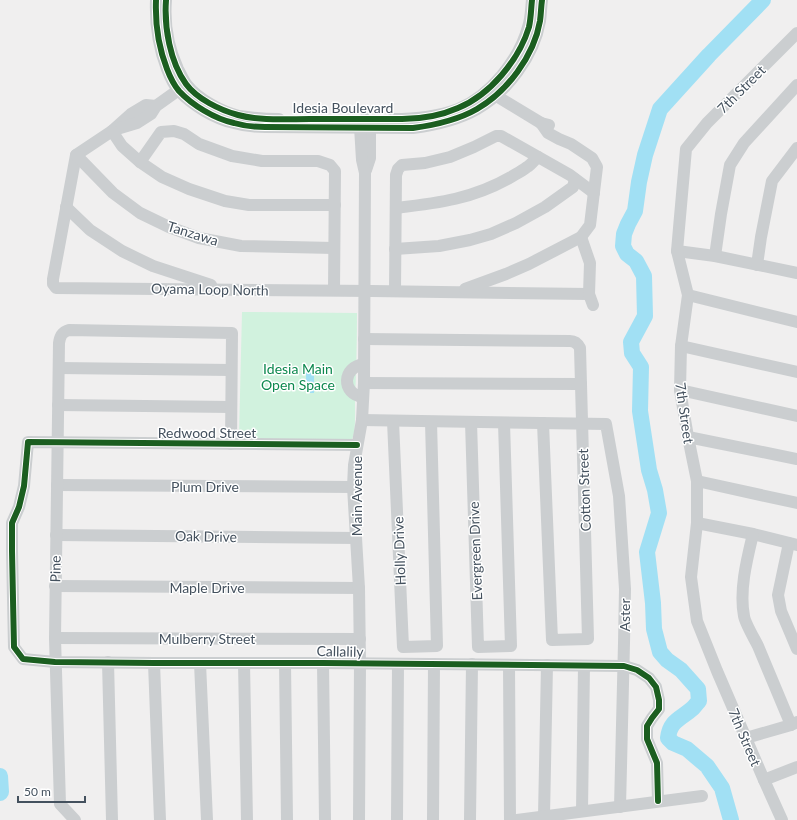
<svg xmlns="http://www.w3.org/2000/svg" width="797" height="820" viewBox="0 0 797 820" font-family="Lato,sans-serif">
  <rect width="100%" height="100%" fill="#f0efef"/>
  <!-- green -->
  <path fill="#d1f2de" d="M242,312L357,313C357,343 356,373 355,402C355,411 356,432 352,439H243L239,436Z"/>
  <!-- water -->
  <path fill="#a1e0f4" d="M310,367L314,368V393H306V371L309,370Z"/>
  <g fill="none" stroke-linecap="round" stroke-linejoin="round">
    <!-- river -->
    <g stroke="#a1e0f4" stroke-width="16">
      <path d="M0,776L1,792L0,793"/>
      <path d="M731,820L722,788L707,766L687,749L673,743L668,738C670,720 681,719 693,708C695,706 697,703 699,701L698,689L681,670L667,660L660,652L654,629L653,603L647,552L659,513L655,490L649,470L640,411L641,367L632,353L631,342L645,316L644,276L636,261L627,254L623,246L624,234L628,224L635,211L639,182L645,155L660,109L709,55L763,0"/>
    </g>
    <!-- minor -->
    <g stroke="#cbced0" stroke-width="12">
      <path d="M156,0C155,25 158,46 167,69C170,77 174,85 179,91C192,105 215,119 234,123C244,126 255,127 265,127L413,128C435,125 458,120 477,109C507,92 534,56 540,21C541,14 541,7 542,0"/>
      <path d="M166,0C164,24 168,47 178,69C181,74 183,80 187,85C198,99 222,112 239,116C252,118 266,119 279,119"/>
      <path d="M490,92L541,123L549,125"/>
      <path d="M156,106L146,105L131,114L112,131L76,155L53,279V284L56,288L372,291L589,294"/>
      <path d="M392,119C414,119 437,117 458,109C490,96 519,60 528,27C531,19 531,9 532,0"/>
      <path d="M117,129L137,123L151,114L156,106L184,86"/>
      <path d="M112,131L122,146L140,162L162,177L189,189L225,201L249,205H335"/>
      <path d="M76,155L113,193L140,213L169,227L199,238L241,246L334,248"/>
      <path d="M140,162L161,132L174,131L184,134L199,144L232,156L262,161H318L330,165L335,171L334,290"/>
      <path d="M366,170L370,158V127L367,122"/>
      <path d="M66,207L90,230L122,251L153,266L211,285"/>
      <path d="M396,208C438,203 473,199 511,177C516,174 522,171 527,167C531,165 534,160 538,157"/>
      <path d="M581,237L590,263L589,294L593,305"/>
      <path d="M395,249L439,246L470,240L491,234L516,223L545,207L573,187L575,179"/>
      <path d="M677,251L715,256L797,273"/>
      <path d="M715,256L721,214L730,165L744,143L797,85"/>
      <path d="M757,265L761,237L772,181L797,148"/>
      <path d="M465,289L506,274L529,264L581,237L590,225L597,167L592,158L571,144L559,139L548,133L541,123"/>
      <path d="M395,291L396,175L398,169L402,165L425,163L450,157L474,147L496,136H501L570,175L594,193"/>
      <path d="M688,295L797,322"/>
      <path d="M364,339L570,341C575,341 578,344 580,348L588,639L552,640L543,423"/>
      <path d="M681,346L797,372"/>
      <path d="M59,368L231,370"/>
      <path d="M364,383L581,384"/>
      <path d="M680,390L797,416"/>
      <path d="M363,397C341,394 342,367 364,364"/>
      <path d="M58,405L231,407"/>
      <path d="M362,420L606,424L619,496L625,589L624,643L620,807"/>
      <path d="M393,421L403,647L437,646L431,422"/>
      <path d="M471,422L478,647L511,646L504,423"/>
      <path d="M688,437L797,459"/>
      <path d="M357,445L28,442L24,486L19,507L12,523V551L14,647L23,659L55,662L154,663H323L624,666L637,670L649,678L656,687L659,700V709L652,718L647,726V739L657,763L658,801"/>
      <path d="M697,481L797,503"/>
      <path d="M57,485L353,487"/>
      <path d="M697,523L753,534L797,545"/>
      <path d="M753,534C747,559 739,590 744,616C745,623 754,638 758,646C769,672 780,699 791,725"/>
      <path d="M56,535L356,538"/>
      <path d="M789,543L778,595L781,611L797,649"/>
      <path d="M55,586L359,588"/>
      <path d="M55,638L360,639"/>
      <path d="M108,662L112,820"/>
      <path d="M154,663L160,820"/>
      <path d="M200,663L207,820"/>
      <path d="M244,663L247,820"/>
      <path d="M285,663L287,820"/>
      <path d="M323,663L325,820"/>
      <path d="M509,665L510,820"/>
      <path d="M746,738L791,725L797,722"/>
      <path d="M764,780L797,767"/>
      <path d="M582,811L584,666"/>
      <path d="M544,816L547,665"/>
      <path d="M75,820L60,804L55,638L59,343C60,336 62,332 69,330L232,333L231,444"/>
      <path d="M359,820L360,664L359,588L353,487L354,465L362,420L364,383L365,173L362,160L360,127L365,119"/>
      <path d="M397,820L398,664"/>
      <path d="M433,820L434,664"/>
      <path d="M470,820L472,664"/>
      <path d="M517,820L702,796"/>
      <path d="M782,820L764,780L717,671L697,621L691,577L697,523V481L688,437L680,390L681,346L688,295L677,251L679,228L686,149L707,123L797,33"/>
    </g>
    <!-- cycleway casing -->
    <g stroke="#fff" stroke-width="8">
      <g id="cycleway">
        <path d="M156,0C155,25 158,46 167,69C170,77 174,85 179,91C192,105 215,119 234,123C244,126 255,127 265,127L413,128C435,125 458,120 477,109C507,92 534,56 540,21C541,14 541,7 542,0"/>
        <path d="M166,0C164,27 170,62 186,84C197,99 220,110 238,115C260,121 287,119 310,119C341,119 371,119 402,119C421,119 440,116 458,108C490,95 519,60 529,27C531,18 531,9 532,0"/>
        <path d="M357,445L28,442L24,486L19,507L12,523V551L14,647L23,659L55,662L154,663H323L624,666L637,670L649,678L656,687L659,700V709L652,718L647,726V739L657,763L658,801"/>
      </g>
    </g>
    <!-- cycleway -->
    <use href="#cycleway" stroke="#1b5e20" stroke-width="6"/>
  </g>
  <g text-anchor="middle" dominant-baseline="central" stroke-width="3" stroke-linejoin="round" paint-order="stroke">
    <!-- street labels -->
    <g font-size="14" fill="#44515e" stroke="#fff">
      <text transform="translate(741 89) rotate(-45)">7th Street</text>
      <text x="343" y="107">Idesia Boulevard</text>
      <text transform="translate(193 233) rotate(17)">Tanzawa</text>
      <text transform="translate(210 289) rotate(1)">Oyama Loop North</text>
      <text transform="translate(685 413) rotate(82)">7th Street</text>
      <text x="207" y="432">Redwood Street</text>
      <text x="205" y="486">Plum Drive</text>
      <text transform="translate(584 490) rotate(-92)">Cotton Street</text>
      <text transform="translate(356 496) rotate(-90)">Main Avenue</text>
      <text transform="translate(206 536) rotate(1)">Oak Drive</text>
      <text transform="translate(399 551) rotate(-92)">Holly Drive</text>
      <text transform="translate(475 551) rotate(-92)">Evergreen Drive</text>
      <text transform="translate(55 569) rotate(-89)">Pine</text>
      <text x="207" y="587">Maple Drive</text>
      <text transform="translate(624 615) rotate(-90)">Aster</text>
      <text x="207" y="638">Mulberry Street</text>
      <text transform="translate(340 651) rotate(1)">Callalily</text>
      <text transform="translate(745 737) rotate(67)">7th Street</text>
    </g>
    <!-- park labels -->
    <g font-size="14" fill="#0c884e" stroke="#fff">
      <text x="298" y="368">Idesia Main<tspan x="298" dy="16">Open Space</tspan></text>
    </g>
  </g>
  <!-- scale -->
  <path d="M18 796v6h67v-6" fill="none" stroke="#44515e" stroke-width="2"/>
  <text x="24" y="796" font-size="12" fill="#44515e" stroke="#ffffff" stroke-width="3" paint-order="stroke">50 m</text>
</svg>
